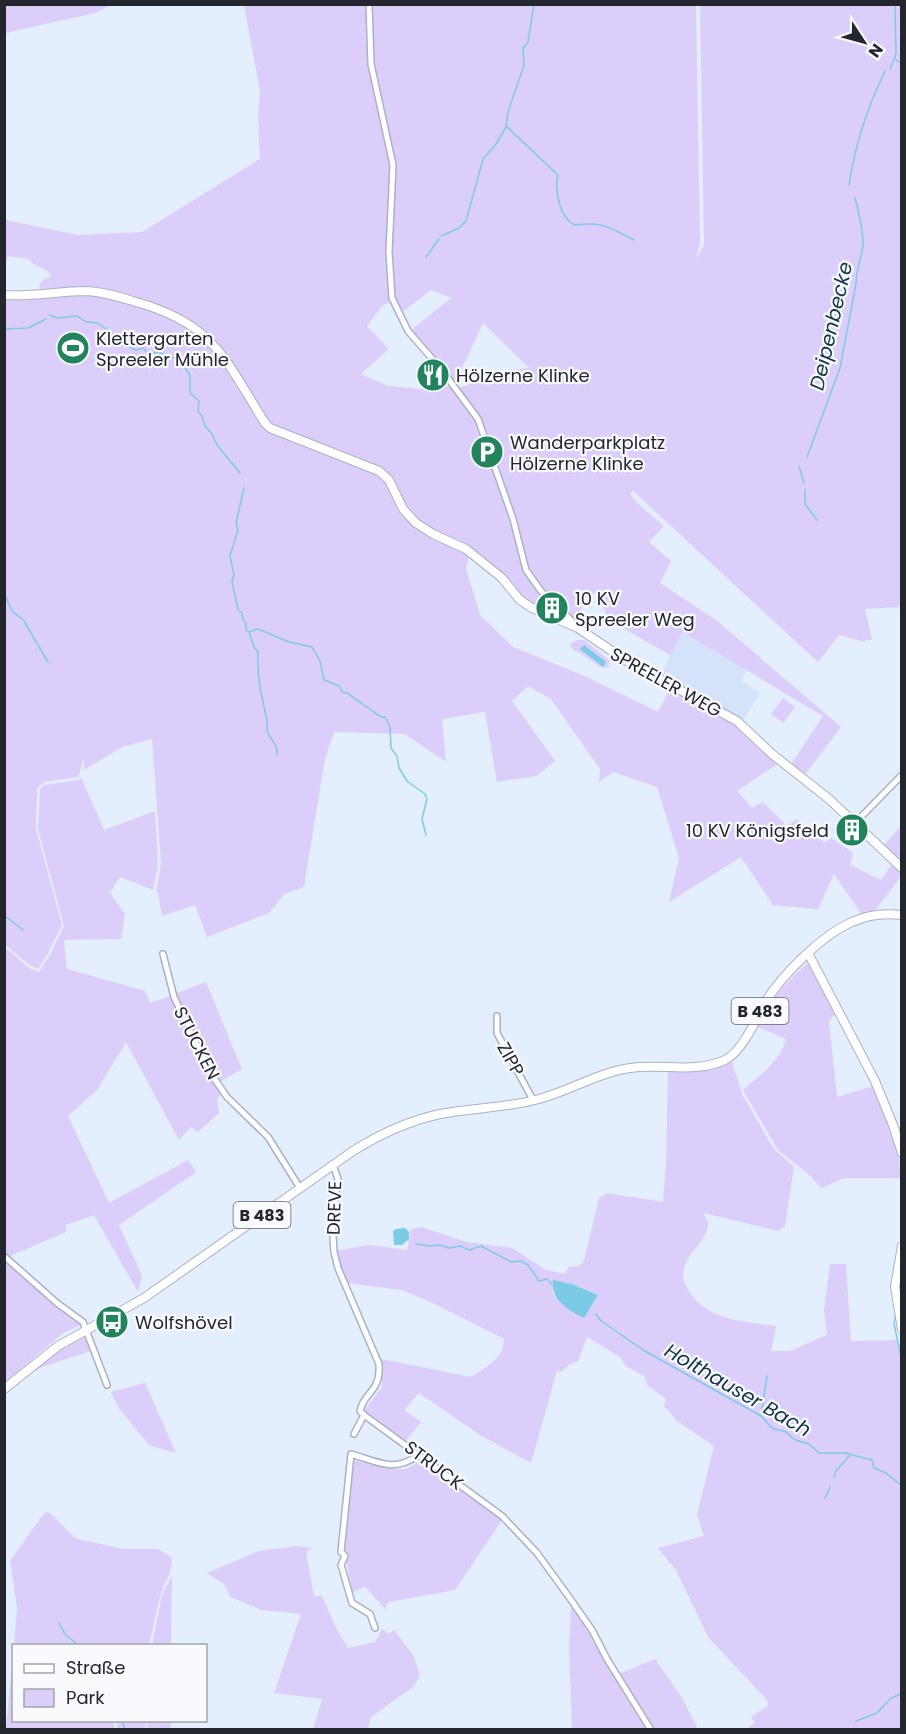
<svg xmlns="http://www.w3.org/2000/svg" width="906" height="1734" viewBox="0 0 906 1734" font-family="Poppins,sans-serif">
  <rect width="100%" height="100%" fill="#e3eeff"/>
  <!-- built -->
  <path fill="#d4e3fa" d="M683,632L747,669L741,681L760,693L743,721L720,706L662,676L670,655Z"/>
  <!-- green -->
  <g fill="#dccefa" fill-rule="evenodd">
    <path d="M4,5L5,4L111,5L95,13L5,33Z"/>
    <path d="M244,5H367L370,65L392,172L387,231L389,294L391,302L383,305L367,326L389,349L361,374L388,386L420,389L452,386L460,388L506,370L529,368L483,323L455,383H453L410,331L451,298L431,290L400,314C380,274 395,226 395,182C396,155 385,128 380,101C373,69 371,37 371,5H696L700,243L696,260L704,245L700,5H901V607L865,609L872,640H865V642L839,635L818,662L633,491L630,494L638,504L664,526L649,542L671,561L660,583L716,620L841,727L804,776L790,766L823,716L683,632L670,655L609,620L596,592L585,598L576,624L525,602L503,577L467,547L434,532L417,521L407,511L396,491L392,495C402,512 413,529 430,538C443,545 457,547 469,556L466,569L480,615L513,647L582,675L658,712L671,687L738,726L779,763L737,791L752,808L763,802L787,826L797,819L806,828H810L819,839L825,842L831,838L853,853L850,865L881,880L893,863L901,868V876L874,912L862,915L834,874L818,909L773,905L741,857L669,902L679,858L657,787L613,772L599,782L600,769L551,699L528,686L512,701L555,761L536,776L497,782L485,712L442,719L446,762L405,734L334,732L325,759L304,887L284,894L269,913L207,937L195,905L162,916L158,893L156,892L161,864L152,739L122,747L84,770V759L78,777L44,782L37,789L36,829L62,925L47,955L38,969L31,966L4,944L5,297C28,299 51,294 74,293C111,292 163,308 194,328C204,335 213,346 221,353C197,318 130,293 89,292C67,291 45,294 24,297L42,294L39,285L42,281L51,276C46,266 34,268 29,259L8,256L5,266V218L10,221L78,235L142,232L260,159L258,118L260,91Z"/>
    <path d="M577,640H584L610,661L608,665L610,667L602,668L579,652L574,651L570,644Z"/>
    <path d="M783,698L795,707L783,723L771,714Z"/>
    <path d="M81,777L104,830L155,811L158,865L153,890L120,877L110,893L125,914L121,939L64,940L67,969L145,991L150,1003L171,996L221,1093L217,1100L219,1113L198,1132L191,1127L179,1140L126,1042L97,1090L68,1116L109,1203L188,1160L196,1172L119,1225L142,1276L138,1292L94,1215L66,1225V1232L10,1256L41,1288L5,1257L4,948C17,954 25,969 39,972L50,955L64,926L38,829L40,789L44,785L79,780Z"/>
    <path d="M901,826V866L882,847Z"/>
    <path d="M810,961L837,1012L829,1021L837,1097L874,1086L899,1154L901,1178H844L822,1188L807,1173L778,1150L743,1090C760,1075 781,1061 786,1039L755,1026C771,1001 787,980 810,961Z"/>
    <path d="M206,982L242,1069L218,1083L175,994Z"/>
    <path d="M732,1062L742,1094L769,1141L776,1151L794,1167L785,1226L778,1231L704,1213C705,1217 708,1221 708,1225C707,1238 692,1250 687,1261C681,1274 682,1280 689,1291C705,1320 746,1322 776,1326L771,1351H790L827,1335L824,1310L830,1264H846L851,1341L898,1340L902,1355L901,1729H745L755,1723L751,1717L768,1706L767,1700L708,1637L676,1570L658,1548L704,1536L697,1515L714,1446L677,1421L664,1406L666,1399L648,1386L644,1376L626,1366L620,1357L587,1337L578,1361L569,1365L561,1372L557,1371L531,1463L480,1435L419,1393L404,1410L421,1422L405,1442L363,1412L382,1387L381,1359L471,1377C486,1367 504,1359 504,1339L435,1304L402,1290L346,1283L335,1251L369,1245L407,1250L411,1229L421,1227L467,1242L512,1248L546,1270L566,1274L568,1267L580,1266L584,1260L599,1198L607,1193L663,1202L666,1163L668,1071L715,1067ZM556,1281L572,1284L598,1295L584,1318L559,1302L552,1292Z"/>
    <path d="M4,1261C31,1282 54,1305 81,1325L63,1333L5,1382Z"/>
    <path d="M78,1335L87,1336L94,1350L42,1367L33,1372L40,1362Z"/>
    <path d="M145,1383L176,1453L149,1445L118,1407L111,1392Z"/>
    <path d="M354,1460L391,1469H406L421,1461L502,1520L455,1590L389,1602L385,1609L365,1587L352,1592L345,1554L344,1537Z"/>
    <path d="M45,1512L50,1513L75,1538L82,1540L125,1549H158L172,1558C171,1578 166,1577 161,1594C156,1611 153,1628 149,1645L14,1646L17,1608L10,1561Z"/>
    <path d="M297,1546L312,1548L306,1552L314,1596H322L336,1628L348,1648L375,1642L382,1629L389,1634L394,1630L413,1655L420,1675L414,1686L371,1717L368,1729H313L322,1699L274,1693L301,1614L261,1610L231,1597L224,1584L207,1573L259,1551Z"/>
    <path d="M172,1576L171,1645H152L162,1595Z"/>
    <path d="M571,1601L637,1709L647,1729H572L569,1649Z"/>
    <path d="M14,1646V1720L113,1721L115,1729H6Z"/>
    <path d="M655,1659L682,1698L698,1729H653L619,1674Z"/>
    <path d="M116,1721H146L145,1729H118Z"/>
    <path d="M148,1721H171V1729H147Z"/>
  </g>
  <!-- water -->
  <g fill="#7ccbe5">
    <path d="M584,645L606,662L603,667L580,649Z"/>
    <path d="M405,1228L409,1232V1239L402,1245H394L393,1231L396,1229Z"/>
    <path d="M553,1280L572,1284L598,1295L584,1318C568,1310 550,1300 553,1280Z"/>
  </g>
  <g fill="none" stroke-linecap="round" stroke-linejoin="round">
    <!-- stream -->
    <g stroke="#7ccbe5" stroke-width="1.5">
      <path d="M534,4L528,42L523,48L524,65L508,112L506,126L558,175C554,190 560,219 575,225C603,221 610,228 634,240"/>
      <path d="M895,59L902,64"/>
      <path d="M890,69L896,54L895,4"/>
      <path d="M849,185C855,145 867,108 885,71"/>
      <path d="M441,236L459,228L466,221L483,159L496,144L506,127"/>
      <path d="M426,257L439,239"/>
      <path d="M50,315L57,318L77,316L86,322L98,323L120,340V342L127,343L130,347L136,350L143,348L147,352C157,353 168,352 176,360L180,359L190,376V393L199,401L198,411L202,416L205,426L212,434L217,445L240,473"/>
      <path d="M4,329L28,328L46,319"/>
      <path d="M807,457L840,368L856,284C856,270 861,259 863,246C864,235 858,209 855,198"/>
      <path d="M799,466L804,483"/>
      <path d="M244,488L236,523L238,530L230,556L234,575L232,581L238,610L242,613L243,620L246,623V630L249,632L258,629L289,642L312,647L320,661L324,680L339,686L343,693H348C352,698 374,711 381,717H385L390,727L391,748L397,756L399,768L407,781L425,794L427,799L422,819L426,835"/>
      <path d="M805,490V504L817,520"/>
      <path d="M4,593L12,611L24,621L48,662"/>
      <path d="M249,632L254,647L258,652C257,678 261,694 267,720C268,724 266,729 268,733C272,742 278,745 277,754"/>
      <path d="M4,915L23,930"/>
      <path d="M416,1244L430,1246L440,1245L449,1248L460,1246L469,1250L481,1246L511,1262L521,1261L528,1265L539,1281L547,1279L552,1284"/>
      <path d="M896,1313L894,1324L902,1361"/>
      <path d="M596,1314L600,1320L643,1350L761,1416L772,1428L786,1432L795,1440L809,1444L819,1453H845L872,1460L874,1468L886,1473L902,1486"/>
      <path d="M761,1416L767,1376"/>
      <path d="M834,1477L836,1471L849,1456"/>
      <path d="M825,1498L830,1487"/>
      <path d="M59,1623L65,1634L79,1646"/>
      <path d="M122,1720L125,1730"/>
      <path d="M856,1721L877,1713L890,1699L902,1693"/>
    </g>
    <!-- street casing -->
    <g stroke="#a8b2c3" stroke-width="8">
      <g id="street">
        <path d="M369,4L371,64L393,165L389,252L392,298L408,331L441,369L478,419L513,519L526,570L541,591L572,621L573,626"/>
        <path d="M854,824L902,775"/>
        <path d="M163,954L174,997L209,1071L227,1097L268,1137L300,1188"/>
        <path d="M497,1016V1033L533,1100"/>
        <path d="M333,1165L338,1179L332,1220L334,1252L338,1268L379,1364C381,1393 364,1391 360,1411L364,1415"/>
        <path d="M4,1256L57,1303L83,1322L107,1385"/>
        <path d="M364,1415L502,1516L537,1553L569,1597L592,1630L607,1659L651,1730"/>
        <path d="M354,1434L364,1415"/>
        <path d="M375,1628L370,1614L352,1603L341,1565L345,1556L341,1552L351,1454C379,1462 393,1473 419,1455"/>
      </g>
    </g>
    <!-- secondary casing -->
    <g stroke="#a8b2c3" stroke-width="10">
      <g id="secondary">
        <path d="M4,295C32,297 59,291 87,291C104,292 120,297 136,302C215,324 225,360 265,423L270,428L379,471L389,480L403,509L416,523L433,534L466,549L502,578L519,599L530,607L578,628L625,660L737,721L772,754L829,799L902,868"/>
        <path d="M808,953L875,1081L893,1125L902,1153"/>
        <path d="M902,1246L895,1287L902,1329"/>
      </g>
    </g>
    <!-- primary casing -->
    <g stroke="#a8b2c3" stroke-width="10">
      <path id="primary" d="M4,1389L58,1346L144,1298L353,1151C380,1134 408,1121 440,1114C472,1108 504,1108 535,1100C568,1092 596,1073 630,1068C662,1063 694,1074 725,1060C742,1052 757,1018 766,1001C783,974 822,935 852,922C867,915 886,913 902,915"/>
    </g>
    <!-- street -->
    <use href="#street" stroke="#fff" stroke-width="5"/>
    <!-- secondary -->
    <use href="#secondary" stroke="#fff" stroke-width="8"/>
    <!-- primary -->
    <use href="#primary" stroke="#fff" stroke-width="8"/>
  </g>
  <!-- icons -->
  <defs>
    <g id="stadium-disc" transform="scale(1.725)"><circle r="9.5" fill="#22845d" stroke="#f8fafe"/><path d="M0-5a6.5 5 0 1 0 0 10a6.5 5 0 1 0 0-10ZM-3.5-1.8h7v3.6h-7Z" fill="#fff"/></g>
    <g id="restaurant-disc" transform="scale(1.725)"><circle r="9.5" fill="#22845d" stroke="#f8fafe"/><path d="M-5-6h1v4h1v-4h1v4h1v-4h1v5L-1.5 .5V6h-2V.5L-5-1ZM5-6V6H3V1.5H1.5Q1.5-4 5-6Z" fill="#fff"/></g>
    <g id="parking-disc" transform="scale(1.725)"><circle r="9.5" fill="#22845d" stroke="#f8fafe"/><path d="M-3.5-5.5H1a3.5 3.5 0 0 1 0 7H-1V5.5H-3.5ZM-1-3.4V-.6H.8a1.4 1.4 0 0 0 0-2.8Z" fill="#fff"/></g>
    <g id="building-disc" transform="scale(1.725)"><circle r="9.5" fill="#22845d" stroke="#f8fafe"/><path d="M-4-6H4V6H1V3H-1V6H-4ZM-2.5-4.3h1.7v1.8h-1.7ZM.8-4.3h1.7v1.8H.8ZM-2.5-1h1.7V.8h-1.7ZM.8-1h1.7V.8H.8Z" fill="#fff"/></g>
    <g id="bus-disc" transform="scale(1.725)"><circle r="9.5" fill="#22845d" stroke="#f8fafe"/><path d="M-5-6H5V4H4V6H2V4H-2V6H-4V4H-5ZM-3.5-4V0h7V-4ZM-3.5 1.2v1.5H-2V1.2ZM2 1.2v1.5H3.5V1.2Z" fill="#fff"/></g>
  </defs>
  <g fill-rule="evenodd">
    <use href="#stadium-disc" x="73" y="348"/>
    <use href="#restaurant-disc" x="433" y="375"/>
    <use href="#parking-disc" x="487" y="452"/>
    <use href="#building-disc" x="552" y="608"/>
    <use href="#building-disc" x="852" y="830"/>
    <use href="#bus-disc" x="112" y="1322"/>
  </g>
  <g text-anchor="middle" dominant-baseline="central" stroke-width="4.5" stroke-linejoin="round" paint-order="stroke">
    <!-- shield labels -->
    <g fill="#f8fafe" stroke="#63666c" stroke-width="1.5">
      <rect x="731.5" y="998" width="57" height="26" rx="4.5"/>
      <rect x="233.5" y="1202" width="57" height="26" rx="4.5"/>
    </g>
    <g font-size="16" font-weight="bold" fill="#23262d">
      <text x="760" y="1011">B 483</text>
      <text x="262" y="1215">B 483</text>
    </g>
    <!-- poi labels -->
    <g font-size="18" fill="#23262d" stroke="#f8fafe" text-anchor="start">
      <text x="96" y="338">Klettergarten<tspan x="96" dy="21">Spreeler Mühle</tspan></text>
      <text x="456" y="375">Hölzerne Klinke</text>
      <text x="510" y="442">Wanderparkplatz<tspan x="510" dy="21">Hölzerne Klinke</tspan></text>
      <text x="575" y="598">10 KV<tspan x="575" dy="21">Spreeler Weg</tspan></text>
      <text x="829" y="830" text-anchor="end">10 KV Königsfeld</text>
      <text x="135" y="1322">Wolfshövel</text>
    </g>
    <!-- street labels -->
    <g font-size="18" fill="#23262d" stroke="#f8fafe">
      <text transform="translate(666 682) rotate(29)">SPREELER WEG</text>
      <text transform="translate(197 1043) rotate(63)">STUCKEN</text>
      <text transform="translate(511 1059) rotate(61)">ZIPP</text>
      <text transform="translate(334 1208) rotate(-88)">DREVE</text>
      <text transform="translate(434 1465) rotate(37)">STRUCK</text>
    </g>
    <!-- water labels -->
    <g font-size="20" font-style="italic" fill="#133844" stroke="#f8fafe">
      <text transform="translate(831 326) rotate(-77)">Deipenbecke</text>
      <text transform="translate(738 1390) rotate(30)">Holthauser Bach</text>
    </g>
  </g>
  <!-- border -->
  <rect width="906" height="1734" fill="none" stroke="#23262d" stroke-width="12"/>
  <!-- legend -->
  <rect x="12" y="1644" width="195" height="78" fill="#f8fafe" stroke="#a3a5aa" stroke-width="1.5"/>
  <rect x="24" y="1664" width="30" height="9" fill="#ffffff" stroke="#a3a5aa" stroke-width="1.5"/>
  <text x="66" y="1674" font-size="18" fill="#23262d">Straße</text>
  <rect x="24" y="1689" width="30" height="18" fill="#dccefa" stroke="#a3a5aa" stroke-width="1.5"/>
  <text x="66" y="1704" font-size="18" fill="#23262d">Park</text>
  <!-- north arrow -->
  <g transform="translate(864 42) rotate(126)" stroke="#f8fafe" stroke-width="4.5" paint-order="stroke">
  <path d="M0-4.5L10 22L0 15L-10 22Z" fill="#23262d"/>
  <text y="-9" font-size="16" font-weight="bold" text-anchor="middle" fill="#23262d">N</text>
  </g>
</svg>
